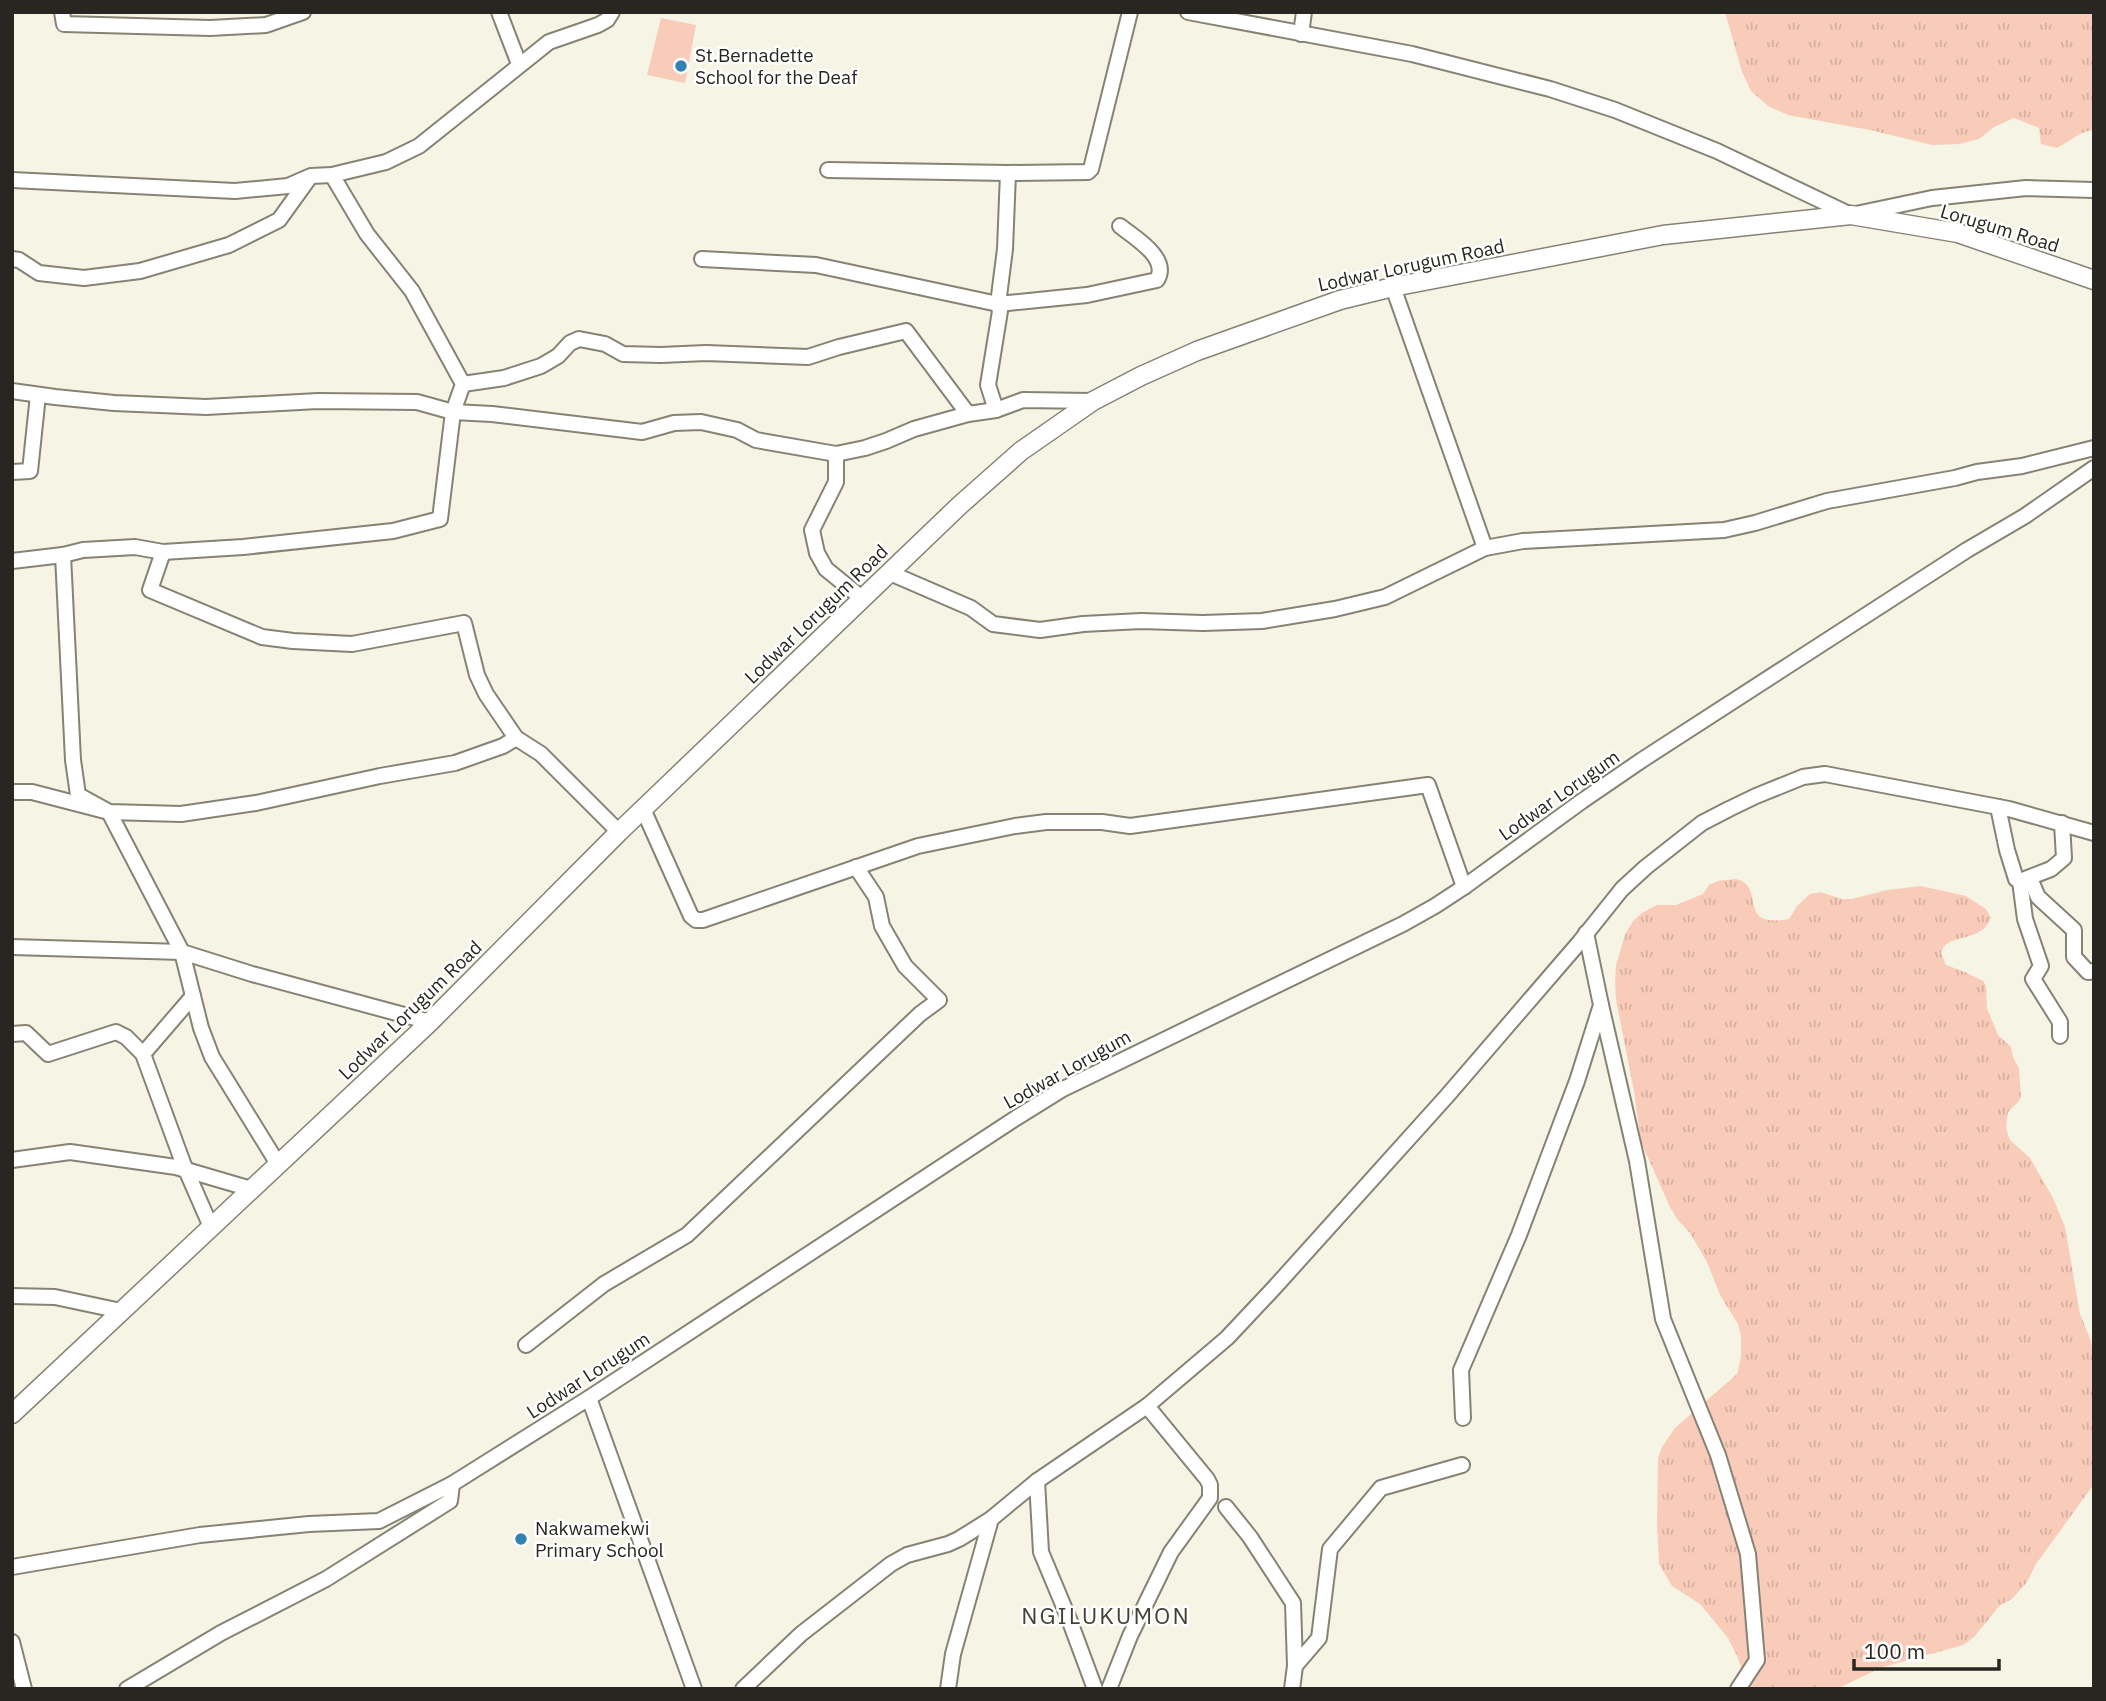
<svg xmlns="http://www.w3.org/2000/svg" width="2106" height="1701" viewBox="0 0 2106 1701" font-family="'IBM Plex Sans',sans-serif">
  <defs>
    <pattern id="grass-tufts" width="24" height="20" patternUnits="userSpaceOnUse" patternTransform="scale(1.75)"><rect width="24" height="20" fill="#f9ccb9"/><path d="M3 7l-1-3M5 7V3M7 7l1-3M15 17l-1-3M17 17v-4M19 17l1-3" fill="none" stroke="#d5af9f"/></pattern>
  </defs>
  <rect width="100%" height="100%" fill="#f6f4e4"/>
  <!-- grass -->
  <g fill="url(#grass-tufts)">
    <path d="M1725,12H2094V130C2080,131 2069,142 2057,148L2041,144L2039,128L2014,118L1994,127L1979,139L1959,144L1932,145L1870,130L1788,115L1768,106L1751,91L1742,72Z"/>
    <path d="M1735,879C1768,885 1734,929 1789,919L1797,906L1810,894L1820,892L1842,899H1852L1887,890L1921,886L1966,896L1986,909L1991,918C1981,944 1946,932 1941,953L1946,965L1965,972L1983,981L1986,986L1987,1008L1998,1035L2011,1047L2013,1057L2019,1068L2021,1097L2019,1101L2008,1112L2006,1126L2008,1135L2010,1140L2030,1158L2053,1198L2065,1227L2080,1314L2091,1341L2094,1360V1484L2036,1564L2027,1582L2012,1599L2000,1605L1974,1637L1963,1645L1880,1668L1837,1689H1748L1738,1658L1728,1638L1700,1604L1672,1586L1659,1564L1657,1524L1658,1458L1662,1447L1675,1428L1737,1374L1741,1357V1336L1738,1324L1720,1295L1707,1262L1690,1233L1677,1219L1669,1205L1641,1142L1634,1091L1616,1000L1615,982L1616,965L1625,935L1633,921L1642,913L1657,905H1676L1703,894L1709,885L1718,881Z"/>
  </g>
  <!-- garden -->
  <path fill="#f9ccb9" d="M661,18L696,25L685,83L647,75Z"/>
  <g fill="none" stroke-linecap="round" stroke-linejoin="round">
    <!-- minor casing -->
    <g stroke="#868375" stroke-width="18">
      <g id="minor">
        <path d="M62,12L64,24L210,28L266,25L303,12"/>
        <path d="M499,12L519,64"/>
        <path d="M1188,12L1412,54L1550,89L1615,110L1717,151L1851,215L1932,198L2026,188L2094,190"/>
        <path d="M1301,34L1304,12"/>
        <path d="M828,170L1008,173L1088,172L1091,169L1130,12"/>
        <path d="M12,180L235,191L288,186L311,176L332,175L386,162L419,146L549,42L598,25L607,20L612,12"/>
        <path d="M12,259L19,260L39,273L84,278L140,271L229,245L279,220L310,177"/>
        <path d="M702,259L816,265L998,304L1087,295L1157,280C1170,258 1135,238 1120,226"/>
        <path d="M1393,287L1485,548"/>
        <path d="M463,384L504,378L541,366L558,356L570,343L579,339L605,344L623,354L661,355L706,353L808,357L839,347L906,331L968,414"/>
        <path d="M12,391L55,397L114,403L206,407L318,401L417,402L453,412L492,414L642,432L674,423L701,422L737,430L756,440L836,454L865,448L886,441L914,429L968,414L996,410L1023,400L1093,401"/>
        <path d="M996,410L988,385L1000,311L998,304L1005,249L1008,173"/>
        <path d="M836,454V482L812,530L817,553L826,569L863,599"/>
        <path d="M12,472L30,471L38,395"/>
        <path d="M163,552L150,590L262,637L293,641L352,644L464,623L477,675L486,694L516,738L541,754L619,832"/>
        <path d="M63,555L73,760L78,795L109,812L182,952L201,1028L212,1057L278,1164"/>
        <path d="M12,561L63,555L83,550L135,547L163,552L243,547L393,531L440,519L453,412L463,384L412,291L367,234L332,175"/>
        <path d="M890,573L971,608L993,624L1040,630L1083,624L1141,621L1203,623L1262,621L1335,609L1385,597L1485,548L1523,541L1724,530L1755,523L1827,501L1955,478L1977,472L2022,466L2094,448"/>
        <path d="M12,792H32L109,812L181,814L256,803L380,776L455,763L503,746L516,738"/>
        <path d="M1998,807L2007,850L2016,879L2032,883L2038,897L2074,930V957L2088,972L2094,971"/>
        <path d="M643,809L691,916L696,920H703L918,846L1015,826L1046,822H1102L1130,826L1428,785L1464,887"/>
        <path d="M12,947L182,952L252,974L430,1022"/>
        <path d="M1601,1005L1637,1161L1663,1319L1718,1455L1748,1554L1757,1660L1738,1689"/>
        <path d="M12,1034L26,1033L48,1054L116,1032L126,1037L143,1054L183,1163L211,1227"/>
        <path d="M2060,1036V1022L2033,979L2041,966L2025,919L2020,881L2051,869L2064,858L2062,823"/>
        <path d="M143,1054L193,996"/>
        <path d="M12,1160L70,1152L176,1167L251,1189"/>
        <path d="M12,1296L55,1297L121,1311"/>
        <path d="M526,1345L604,1284L687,1235L920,1014L939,1000L905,966L882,926L876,897L856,867"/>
        <path d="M589,1398L694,1689"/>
        <path d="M1463,1418L1461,1370L1519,1235L1577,1081L1601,1005L1586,933"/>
        <path d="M1037,1481L1041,1552L1069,1619L1095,1689"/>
        <path d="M1226,1507L1250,1537L1293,1603L1295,1666"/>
        <path d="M12,1567L200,1535L309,1524L379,1521L452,1484L589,1398L1016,1118L1061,1090L1403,924L1435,906L1464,887L1582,801L1642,760L1967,550L2025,516L2094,468"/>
        <path d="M12,1642L24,1689"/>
        <path d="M127,1689L221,1633L326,1579L450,1501L452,1484"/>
        <path d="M743,1689L801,1634L891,1564L907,1555L948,1544L959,1539L991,1519L1037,1481L1147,1406L1227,1338L1274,1288L1447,1096L1578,944L1622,889L1646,867L1702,823L1729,809L1756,796L1803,777L1825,774L2009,809L2094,833"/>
        <path d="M948,1689L953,1654L991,1519"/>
        <path d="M1109,1689L1130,1636L1171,1552L1210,1498V1485L1207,1479L1147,1406"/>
        <path d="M1292,1689L1295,1666L1319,1638L1330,1549L1381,1488L1462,1465"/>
      </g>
    </g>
    <!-- major casing -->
    <g stroke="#868375" stroke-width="21">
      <path id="major" d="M12,1414L430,1022L619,832L960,505L1021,451L1093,401L1141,376L1197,351L1340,300L1393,287L1663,235L1851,215L1958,233L2094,280"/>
    </g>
    <!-- minor -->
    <use href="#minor" stroke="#fff" stroke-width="14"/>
    <!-- major -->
    <use href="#major" stroke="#fff" stroke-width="18"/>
  </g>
  <!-- markers -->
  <g fill="#3283b4" stroke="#fff" stroke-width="2.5">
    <circle cx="681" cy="66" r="7"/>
    <circle cx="521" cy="1539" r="7"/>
  </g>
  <g text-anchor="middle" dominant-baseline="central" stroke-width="5" stroke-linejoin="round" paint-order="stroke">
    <!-- poi labels -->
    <g font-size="19" fill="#272620" stroke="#fff" text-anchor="start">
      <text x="695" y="55">St.Bernadette<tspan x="695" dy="22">School for the Deaf</tspan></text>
      <text x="535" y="1528">Nakwamekwi<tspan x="535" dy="22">Primary School</tspan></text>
    </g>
    <!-- street labels -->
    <g font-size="19" fill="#272620" stroke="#fff">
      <text transform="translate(2000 228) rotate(17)">Lorugum Road</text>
      <text transform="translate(1411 265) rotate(-12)">Lodwar Lorugum Road</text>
      <text transform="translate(816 614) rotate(-44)">Lodwar Lorugum Road</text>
      <text transform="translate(1559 795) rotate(-35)">Lodwar Lorugum</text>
      <text transform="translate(410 1010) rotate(-44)">Lodwar Lorugum Road</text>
      <text transform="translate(1067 1069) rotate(-29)">Lodwar Lorugum</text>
      <text transform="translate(588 1375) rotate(-33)">Lodwar Lorugum</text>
    </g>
    <!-- quarter labels -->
    <g font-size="23" letter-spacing="2" fill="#434135" stroke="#fff">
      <text x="1106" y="1615">NGILUKUMON</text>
    </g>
  </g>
  <!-- border -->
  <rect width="2106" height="1701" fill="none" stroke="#272620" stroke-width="28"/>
  <!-- scale -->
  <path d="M1854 1659v10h145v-10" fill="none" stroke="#272620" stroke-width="3.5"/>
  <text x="1864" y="1659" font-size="21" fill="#272620" stroke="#ffffff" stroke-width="5" paint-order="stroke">100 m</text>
</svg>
